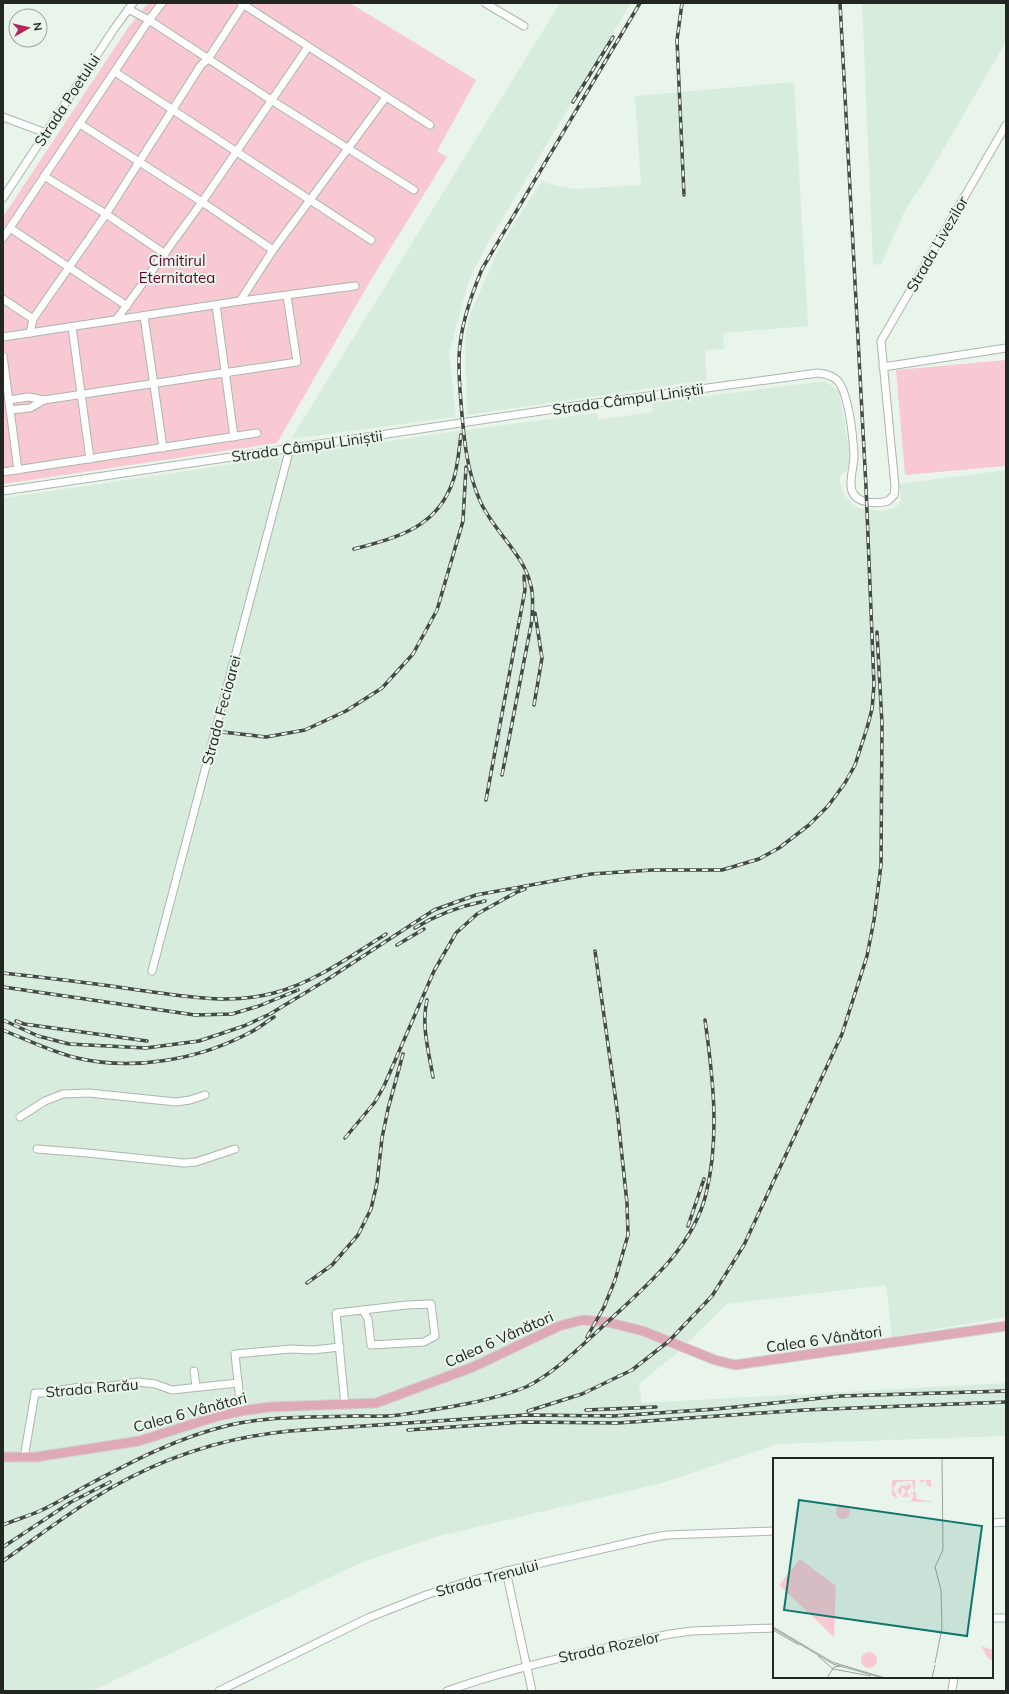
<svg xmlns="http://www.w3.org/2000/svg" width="1009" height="1694" viewBox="0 0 1009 1694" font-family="Mulish,sans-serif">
  <rect width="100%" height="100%" fill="#e9f5eb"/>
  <!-- built -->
  <g fill="#d8ecdd">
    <path d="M560,3H631L488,243L469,280L449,353L456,417L291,439Z"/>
    <path d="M862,3H1006V42L927,177L905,210L881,265L873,264Z"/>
    <path d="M794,82L808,326L723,333L724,349L705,350L707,380L467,415L465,337L469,317L500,246L541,182L573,189L641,185L635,96Z"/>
    <path d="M825,381L839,391L850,455L847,470L839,477L844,495L857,508L883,511L895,508L901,501L899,484L1006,470V1317L892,1337L886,1285L727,1304L677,1353L639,1384L642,1403L1006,1383V1436L777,1444L662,1483L435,1537L358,1564L92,1691H3V498L458,431L597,413L598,420L653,412L652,403Z"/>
  </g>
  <!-- green -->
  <g fill="#f8c9d3">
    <path d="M148,3H350L476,80L437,151L447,157L372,278L277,443L3,484V217L127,29Z"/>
    <path d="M1006,360V466L905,475L896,370Z"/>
  </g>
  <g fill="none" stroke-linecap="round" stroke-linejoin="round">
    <!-- minor casing -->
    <g stroke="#aab6ad" stroke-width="9">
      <g id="minor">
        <path d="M241,3L430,125"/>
        <path d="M485,3L524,26"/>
        <path d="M128,9L149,20L271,100L414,190"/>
        <path d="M115,72L371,240"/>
        <path d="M3,117L46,133"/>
        <path d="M80,124L202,202L273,250"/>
        <path d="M44,176L106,214L165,254"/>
        <path d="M3,198L114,29L133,3"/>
        <path d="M10,228L127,306"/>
        <path d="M3,238L149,20L162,3"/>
        <path d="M3,299L33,319"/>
        <path d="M240,301L273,250L386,97"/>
        <path d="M216,305L234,437"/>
        <path d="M144,316L163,448"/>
        <path d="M116,320L202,202L308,47"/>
        <path d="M72,327L90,459"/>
        <path d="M30,333L33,319L106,214L201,65L208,59L243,5"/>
        <path d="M3,337L240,301L355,286"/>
        <path d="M3,356L18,470"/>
        <path d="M883,367L1006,348"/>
        <path d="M9,400L29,397L44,400L297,362L287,296"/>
        <path d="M10,410L30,408L44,400"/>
        <path d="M3,472L257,433"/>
        <path d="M3,491L575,406L818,373C825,374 832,375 837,380C849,393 853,437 854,455C854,464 851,473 851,483C850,503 873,505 888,501L894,495L895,486L881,341L1006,125"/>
        <path d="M152,971L290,448"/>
        <path d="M20,1117L45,1101L63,1094L89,1093L176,1102L190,1100L205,1095"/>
        <path d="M37,1149L87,1153L184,1163L196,1162L235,1149"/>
        <path d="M194,1371L196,1387"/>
        <path d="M345,1405L336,1313L407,1305L431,1304L435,1336L424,1342L371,1345L368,1319L363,1310"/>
        <path d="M241,1411L235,1354L291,1349L313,1350L340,1347"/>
        <path d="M24,1458L35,1393H43L80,1387H103L138,1382L155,1384L172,1390L238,1383"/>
        <path d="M992,1523L1006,1522"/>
        <path d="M506,1571L532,1691"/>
        <path d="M992,1618H1006"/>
        <path d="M219,1691L368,1618L426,1595L466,1582L506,1571L650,1538L667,1535L774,1531"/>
        <path d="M447,1691C520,1665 595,1650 670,1634L692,1631L774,1628"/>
        <path d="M952,1691L954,1677"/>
      </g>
    </g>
    <!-- major casing -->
    <g stroke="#d3d4d3" stroke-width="11">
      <path id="major" d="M3,1457H36L139,1441L218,1416L241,1411L269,1407L376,1403L473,1367L559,1326L582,1320L607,1322L643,1331L715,1360L735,1365L1006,1326"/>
    </g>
    <!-- minor -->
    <use href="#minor" stroke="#fff" stroke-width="7"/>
    <!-- major -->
    <use href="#major" stroke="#dfaab8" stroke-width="9"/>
    <!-- rail casing -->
    <g stroke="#444a45" stroke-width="3.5">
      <g id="rail">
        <path d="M682,3L677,40L684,195"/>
        <path d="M573,102L613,37"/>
        <path d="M354,549C399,537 439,527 454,478C458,464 459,449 461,435"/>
        <path d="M534,705L542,658L535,613"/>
        <path d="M222,732L266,737L305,730L346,711L382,688L413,654L437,610L463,521L466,467"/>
        <path d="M502,775L532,620C532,609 534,597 531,586C524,554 495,533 481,503C465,469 463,428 460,390C459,375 458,360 460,345C463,318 472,294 482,269L640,3"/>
        <path d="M486,800L525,590L524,576"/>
        <path d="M415,928C436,915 461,906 485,901"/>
        <path d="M397,945L424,929"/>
        <path d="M3,973C48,978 93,983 138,990C184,996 228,1005 274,993C315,982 351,956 386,934"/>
        <path d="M3,987L195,1015L232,1014L259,1006L298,990"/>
        <path d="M427,1000C421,1025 429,1053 433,1077"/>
        <path d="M3,1020L38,1036L69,1044L146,1048L199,1041L244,1026L270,1014L328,979L434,910L476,895L591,874L652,870H722L759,859L779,848L809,825L828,806L845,783L855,765L867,728L872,709L874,685L866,487L840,3"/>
        <path d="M16,1021L24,1024L147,1041"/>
        <path d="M3,1030C27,1040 52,1052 77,1058C133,1071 198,1060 249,1033C258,1029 266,1022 274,1017"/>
        <path d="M345,1138L375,1102L384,1086L434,971L456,933L477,914L517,892L525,889"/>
        <path d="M688,1226L704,1179"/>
        <path d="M307,1283L332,1265L358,1235L371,1209L377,1183L382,1138L388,1109L403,1054"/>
        <path d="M587,1337L604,1307L615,1280L628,1235L627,1203L617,1109L595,951"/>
        <path d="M586,1410L656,1407"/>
        <path d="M528,1411L582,1394L632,1370L669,1341L712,1296L744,1245L842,1034L867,956L874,920L881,865L882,724L877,632"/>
        <path d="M408,1430L524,1422L618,1423L804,1410L1006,1402"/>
        <path d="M3,1525C15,1520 28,1516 40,1511C55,1504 70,1495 84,1487C131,1462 178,1437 230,1425C271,1416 313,1417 355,1416C369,1416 385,1417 399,1415C439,1409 489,1402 526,1387C553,1374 578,1349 600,1329C641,1290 692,1251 706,1194C720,1137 713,1077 705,1020"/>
        <path d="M3,1547L71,1502L110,1482"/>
        <path d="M3,1561C32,1541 60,1519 91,1500C152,1461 218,1438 290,1431L525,1415L614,1416L716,1409L841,1396L1006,1391"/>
      </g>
    </g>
    <!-- rail -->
    <use href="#rail" stroke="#e9f5eb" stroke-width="2" stroke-dasharray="6" stroke-linecap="butt"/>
  </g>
  <g text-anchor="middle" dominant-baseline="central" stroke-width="4" stroke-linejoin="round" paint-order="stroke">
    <!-- street labels -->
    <g font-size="15" fill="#232723" stroke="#e9f5eb">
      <text transform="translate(67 100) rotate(-57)">Strada Poetului</text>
      <text transform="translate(937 244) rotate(-60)">Strada Livezilor</text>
      <text transform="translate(628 399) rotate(-8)">Strada Câmpul Liniștii</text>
      <text transform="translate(307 446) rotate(-8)">Strada Câmpul Liniștii</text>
      <text transform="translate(221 710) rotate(-75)">Strada Fecioarei</text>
      <text transform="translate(499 1339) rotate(-24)">Calea 6 Vânători</text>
      <text transform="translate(824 1339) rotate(-8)">Calea 6 Vânători</text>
      <text transform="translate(92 1388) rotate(-5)">Strada Rarău</text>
      <text transform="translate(190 1412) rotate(-15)">Calea 6 Vânători</text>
      <text transform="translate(487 1578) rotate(-15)">Strada Trenului</text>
      <text transform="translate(609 1647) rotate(-12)">Strada Rozelor</text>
    </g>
    <!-- park labels -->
    <g font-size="15" fill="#65052e" stroke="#e9f5eb">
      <text x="177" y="260">Cimitirul<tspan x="177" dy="17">Eternitatea</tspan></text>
    </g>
  </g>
  <!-- overview -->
  <g transform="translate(773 1458)">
    <rect width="220" height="220" fill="#e9f5eb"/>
    <path d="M119,22H142V32H138L141,31L139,23L124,24L120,31L125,41L119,37V43H138L141,36L138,37V33L139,35L142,33L144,41L153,43H158V29L154,28L153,22L148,25L147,22H158V44L119,43ZM137,25L138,29L134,33L136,39H129L133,33L129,29L128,38L124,33L128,27L133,28ZM63 54a7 7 0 1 1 14 0a7 7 0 1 1-14 0ZM27,101L63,128L61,179L6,127ZM208,188L220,192V203L215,200ZM88 202a8 8 0 1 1 16 0a8 8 0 1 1-16 0Z" fill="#f8c9d3"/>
    <path fill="none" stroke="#9aa39b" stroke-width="1" d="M0,169L59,204L112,220M0,170L60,206L110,220M0,172L26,187M45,198L60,211L98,218M162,205L169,170L168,132L162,109L170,92L169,0M54,220L61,209L68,208M159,220L162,207"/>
    <path fill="#0f766e" fill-opacity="0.15" stroke="#0f766e" stroke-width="2" d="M26,42L209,68L194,178L11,152Z"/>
    <rect width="220" height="220" fill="none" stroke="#232723" stroke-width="2"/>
  </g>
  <!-- border -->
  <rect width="1009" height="1694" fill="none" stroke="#232723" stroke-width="8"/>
  <!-- north arrow -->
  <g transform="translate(28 28) rotate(82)"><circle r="19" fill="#e9f5eb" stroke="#9aa39b"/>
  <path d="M0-3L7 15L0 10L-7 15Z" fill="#b5275c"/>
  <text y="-6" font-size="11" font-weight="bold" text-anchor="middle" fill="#232723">N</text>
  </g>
</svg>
